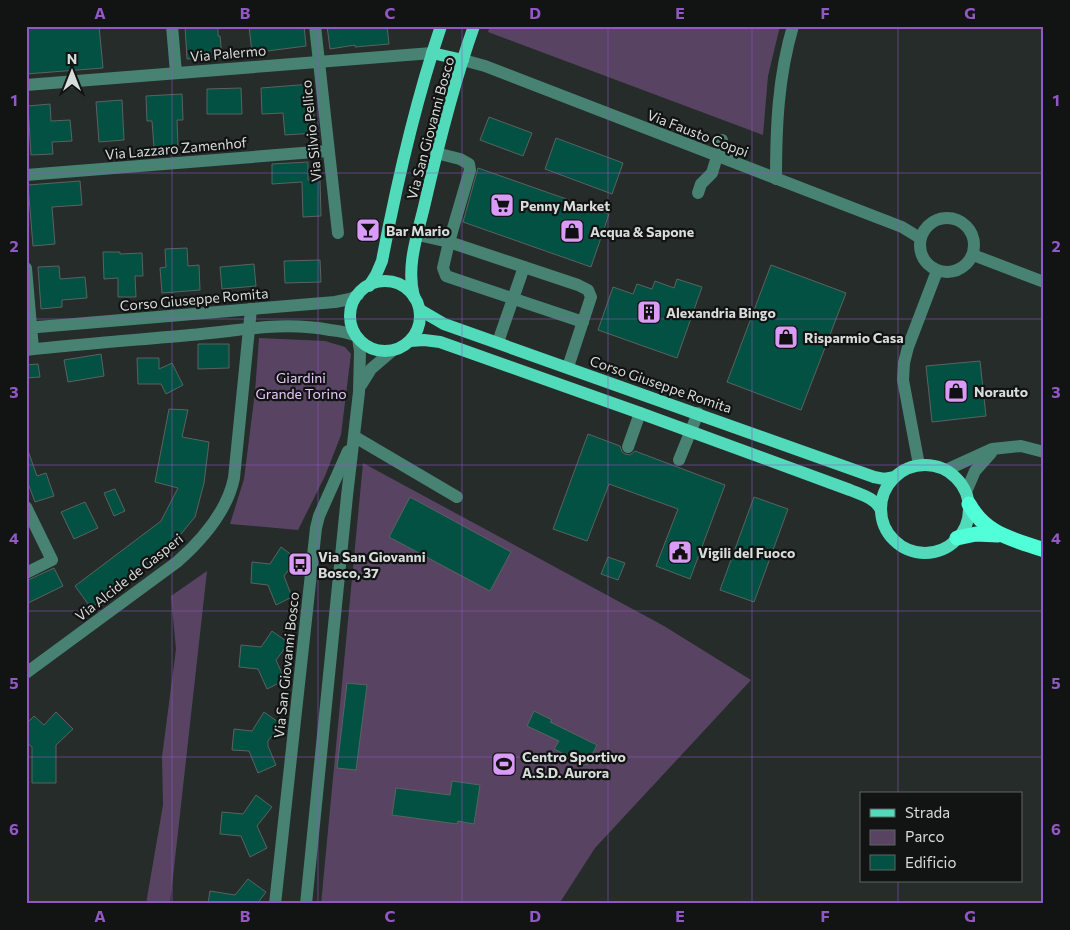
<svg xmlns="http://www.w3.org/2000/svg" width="1070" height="930" viewBox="0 0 1070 930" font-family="Commissioner,sans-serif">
  <rect width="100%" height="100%" fill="#252c2a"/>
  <!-- green -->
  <g fill="#584363">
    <path d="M490,26H780L768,76L763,135L488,32Z"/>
    <path d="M259,338L325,341L345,347L351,354L341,435L325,476L298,530L230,524L244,479L255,392Z"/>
    <path d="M363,463L664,626L751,680L595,848L559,904H321Z"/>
    <path d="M207,571L170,904H146L163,805L162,757L176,649L171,596Z"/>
  </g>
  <!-- building -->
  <g fill="#035142" stroke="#5b6260">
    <path d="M26,26H99L103,68L26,74Z"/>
    <path d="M185,26H218V36H220L222,57L187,59Z"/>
    <path d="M249,26H304L306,46L252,53Z"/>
    <path d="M327,26H387L389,44L355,47V45L330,49Z"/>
    <path d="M312,84L315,133L285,135L283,113L262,114L261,88Z"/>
    <path d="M241,88L242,114H207V89Z"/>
    <path d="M182,94L183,120H177L178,146L154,147L152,121H147L146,96Z"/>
    <path d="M122,100L124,140L99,142L96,102Z"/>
    <path d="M50,104L51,121L70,120L72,141L52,142L53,154L31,155L28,106Z"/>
    <path d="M489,117L532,133L523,156L480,140Z"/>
    <path d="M556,138L623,163L612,194L545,169Z"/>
    <path d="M308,162V180H320L321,216L303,217L302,182L272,184V164Z"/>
    <path d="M478,168L609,214L591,267L463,222Z"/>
    <path d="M80,181L82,205L52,207L55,244L33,246L28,185Z"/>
    <path d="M187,248L188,266L199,265L200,290L162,293L160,268L166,267L165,249Z"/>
    <path d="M103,252H120V254L142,253L143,276H135L136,297H118V278L104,279Z"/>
    <path d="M320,260L321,282L285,283L284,261Z"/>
    <path d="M254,264L256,286L222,289L220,267Z"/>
    <path d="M771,265L846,293L801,410L727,382Z"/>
    <path d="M59,266L60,279L85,277L87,298L62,300V307L41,309L38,267Z"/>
    <path d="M677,279L702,287L677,358L598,330L613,287L633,294L637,284L652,289L655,281L674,288Z"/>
    <path d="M198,344H229V368L198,369Z"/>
    <path d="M101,354L104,376L68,382L64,360Z"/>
    <path d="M137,358H159V369L172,363L183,385L166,394L161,384H138Z"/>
    <path d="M980,361L986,416L932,422L926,366Z"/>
    <path d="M38,364L40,377L26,378V365Z"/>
    <path d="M169,409L188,410L182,437L209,442L204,483L195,517L176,540L178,542L91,608L75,586L161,521L178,488L155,482Z"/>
    <path d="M588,434L620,446L622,452L625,454L630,455L635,451L725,485L690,579L656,566L678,509L609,484L587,541L553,529Z"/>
    <path d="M27,448L37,476L46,473L54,496L35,502L26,478Z"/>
    <path d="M115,489L125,511L114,516L104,493Z"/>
    <path d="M410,497L511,552L490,591L389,537Z"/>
    <path d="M754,497L788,509L754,602L720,590Z"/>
    <path d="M85,502L98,528L74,539L61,512Z"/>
    <path d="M281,547L297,559L284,576L292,597L276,605L268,585L251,583L252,562L270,564Z"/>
    <path d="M608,557L625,563L618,580L601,574Z"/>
    <path d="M54,568L63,586L26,604V581Z"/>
    <path d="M272,631L289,643L276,660L285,680L267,689L258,669L239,667L241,645L261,647Z"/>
    <path d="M347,683L367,685L356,770L337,768Z"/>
    <path d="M534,711L552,720L550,722L597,745L587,765L554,749L559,741L527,726Z"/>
    <path d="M56,712L73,729L56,745V783H32V747L26,742V724L34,716L44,725Z"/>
    <path d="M264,712L281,724L268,741V746L276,765L258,773L249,751L232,750L234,729L252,731Z"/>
    <path d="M452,781L480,785L474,824L458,821L457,824L392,815L396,788L450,795Z"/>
    <path d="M256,795L272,807L257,826L267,848L250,857L241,836L220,834L222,812L243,814Z"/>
    <path d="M248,879L266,892L257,904H208L210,891L235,895Z"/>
  </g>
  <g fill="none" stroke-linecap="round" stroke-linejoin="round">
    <!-- minor -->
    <g stroke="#478272" stroke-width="12">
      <path d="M172,26L176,73"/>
      <path d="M315,26L338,233"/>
      <path d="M463,60L485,66L902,227L920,238"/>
      <path d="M26,85L432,53"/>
      <path d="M436,153L460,159L469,164L470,170L449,242L578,285L588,290L591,297L568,367"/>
      <path d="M26,175L327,151"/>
      <path d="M776,179C776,127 778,77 793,26"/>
      <path d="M698,193L701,184L712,173L722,140"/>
      <circle cx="947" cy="245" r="27"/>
      <path d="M418,235L449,242L443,268L446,276L583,322"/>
      <path d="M973,255L1044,282"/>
      <path d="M26,268L33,349"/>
      <path d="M26,328L335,302L350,299L358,295"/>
      <path d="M498,342L524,267"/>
      <path d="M26,350C81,344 135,340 190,335C239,331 281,321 330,330C339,331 348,332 356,336"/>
      <path d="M361,385L371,369L392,351"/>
      <path d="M355,437L457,497"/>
      <path d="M628,447L640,413"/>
      <path d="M679,460L698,413"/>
      <path d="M919,465L903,380L904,363L908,347L937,271"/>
      <path d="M946,470L992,449L1021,446L1044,452"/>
      <path d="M966,492L975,471L991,453"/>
      <path d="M26,507L52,560L26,573"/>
      <path d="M26,673L177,562C202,540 227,512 234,478L251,309"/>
      <path d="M275,904L316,528L319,516L348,451"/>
      <path d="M306,904L347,496L359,392L360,351L358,338"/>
    </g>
    <!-- major -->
    <g stroke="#51dbba" stroke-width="12">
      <path d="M432,53L463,60"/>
      <circle cx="385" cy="316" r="35"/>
      <path d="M369,286L376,275L382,261C397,182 415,103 441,26"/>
      <path d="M414,297C406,267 417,236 424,207C438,146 453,85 474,26"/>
      <path d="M420,310L444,324L874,477L884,479L895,477"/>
      <path d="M410,341L424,340L440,342L640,413L850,490C862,495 875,498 881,510"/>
      <circle cx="925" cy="509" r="44"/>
    </g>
    <!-- highway -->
    <g stroke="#50fed7" stroke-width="15">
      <path d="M969,504C986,535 1013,539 1044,550"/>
      <path d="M957,538L976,534L998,535"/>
    </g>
  </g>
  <!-- grid -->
  <path fill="none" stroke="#9258c6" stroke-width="1" stroke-opacity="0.55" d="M172,26V904M318,26V904M462,26V904M608,26V904M752,26V904M898,26V794M26,173H1044M26,319H1044M26,465H1044M26,611H1044M26,757H1044M898,881V904"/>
  <!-- icons -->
  <defs>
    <g id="supermarket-square" transform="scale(1.25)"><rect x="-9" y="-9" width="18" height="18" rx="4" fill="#d99af8" stroke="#111413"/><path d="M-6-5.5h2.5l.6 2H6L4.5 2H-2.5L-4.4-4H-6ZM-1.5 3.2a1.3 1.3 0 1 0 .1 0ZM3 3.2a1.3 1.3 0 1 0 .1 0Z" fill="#111"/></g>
    <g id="bar-square" transform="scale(1.25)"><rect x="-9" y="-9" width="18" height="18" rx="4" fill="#d99af8" stroke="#111413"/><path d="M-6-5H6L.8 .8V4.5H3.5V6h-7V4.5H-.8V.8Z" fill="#111"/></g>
    <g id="shop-square" transform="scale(1.25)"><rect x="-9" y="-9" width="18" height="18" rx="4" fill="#d99af8" stroke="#111413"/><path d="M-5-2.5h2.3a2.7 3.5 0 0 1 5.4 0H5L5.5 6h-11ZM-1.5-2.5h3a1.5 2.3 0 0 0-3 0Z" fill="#111"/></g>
    <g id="building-square" transform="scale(1.25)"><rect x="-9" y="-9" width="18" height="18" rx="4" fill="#d99af8" stroke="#111413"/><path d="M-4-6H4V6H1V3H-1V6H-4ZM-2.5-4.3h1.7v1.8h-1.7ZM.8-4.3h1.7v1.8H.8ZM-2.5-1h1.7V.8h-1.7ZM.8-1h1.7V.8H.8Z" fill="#111"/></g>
    <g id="civic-square" transform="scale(1.25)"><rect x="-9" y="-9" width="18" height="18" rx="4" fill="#d99af8" stroke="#111413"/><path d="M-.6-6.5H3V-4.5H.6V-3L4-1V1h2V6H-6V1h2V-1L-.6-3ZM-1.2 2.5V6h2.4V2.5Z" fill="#111"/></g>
    <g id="bus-square" transform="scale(1.25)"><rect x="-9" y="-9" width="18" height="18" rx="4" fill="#d99af8" stroke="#111413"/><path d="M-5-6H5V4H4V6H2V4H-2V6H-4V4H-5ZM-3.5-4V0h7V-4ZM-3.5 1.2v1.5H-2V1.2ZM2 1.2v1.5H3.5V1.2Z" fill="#111"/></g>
    <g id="stadium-square" transform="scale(1.25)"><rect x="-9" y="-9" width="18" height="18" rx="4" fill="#d99af8" stroke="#111413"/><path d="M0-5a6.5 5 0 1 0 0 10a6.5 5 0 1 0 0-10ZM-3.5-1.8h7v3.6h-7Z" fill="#111"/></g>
  </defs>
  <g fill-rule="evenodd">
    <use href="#supermarket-square" x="502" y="205"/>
    <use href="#bar-square" x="368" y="230"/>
    <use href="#shop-square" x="572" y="231"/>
    <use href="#building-square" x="649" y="312"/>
    <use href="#shop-square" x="786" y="337"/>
    <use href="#shop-square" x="956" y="391"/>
    <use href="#civic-square" x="680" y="552"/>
    <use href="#bus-square" x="300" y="564"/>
    <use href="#stadium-square" x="504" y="764"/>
  </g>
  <g text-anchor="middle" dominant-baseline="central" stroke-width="4.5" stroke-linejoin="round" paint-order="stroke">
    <!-- street labels -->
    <g font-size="14" fill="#d8dcdb" stroke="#111413">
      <text transform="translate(228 53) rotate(-5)">Via Palermo</text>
      <text transform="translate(430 128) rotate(-75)">Via San Giovanni Bosco</text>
      <text transform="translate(311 131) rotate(-96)">Via Silvio Pellico</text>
      <text transform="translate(698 133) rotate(21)">Via Fausto Coppi</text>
      <text transform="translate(176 148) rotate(-5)">Via Lazzaro Zamenhof</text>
      <text transform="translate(194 299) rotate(-5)">Corso Giuseppe Romita</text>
      <text transform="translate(661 384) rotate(19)">Corso Giuseppe Romita</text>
      <text transform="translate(129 577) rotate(-38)">Via Alcide de Gasperi</text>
      <text transform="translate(286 665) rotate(-84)">Via San Giovanni Bosco</text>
    </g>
    <!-- poi labels -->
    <g font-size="14" font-weight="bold" fill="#d8dcdb" stroke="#111413" text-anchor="start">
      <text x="520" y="205">Penny Market</text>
      <text x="386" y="230">Bar Mario</text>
      <text x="590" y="231">Acqua &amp; Sapone</text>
      <text x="666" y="312">Alexandria Bingo</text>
      <text x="804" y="337">Risparmio Casa</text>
      <text x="974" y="391">Norauto</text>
      <text x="698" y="552">Vigili del Fuoco</text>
      <text x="318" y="556">Via San Giovanni<tspan x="318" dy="16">Bosco, 37</tspan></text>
      <text x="522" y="756">Centro Sportivo<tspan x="522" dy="16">A.S.D. Aurora</tspan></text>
    </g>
    <!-- park labels -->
    <g font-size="14" fill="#e8c8f8" stroke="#111413">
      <text x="301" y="377">Giardini<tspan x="301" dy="16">Grande Torino</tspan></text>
    </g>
  </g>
  <!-- border -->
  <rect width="1070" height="930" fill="none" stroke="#111413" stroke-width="55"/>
  <!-- legend -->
  <rect x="860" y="792" width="162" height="90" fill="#111413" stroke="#616463"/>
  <rect x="870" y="809" width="25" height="8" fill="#51dbba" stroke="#616463"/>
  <text x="905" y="818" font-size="15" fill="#d8dcdb">Strada</text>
  <rect x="870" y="830" width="25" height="15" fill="#584363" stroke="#616463"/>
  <text x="905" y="842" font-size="15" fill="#d8dcdb">Parco</text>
  <rect x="870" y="855" width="25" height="15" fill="#035142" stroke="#616463"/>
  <text x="905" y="868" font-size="15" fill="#d8dcdb">Edificio</text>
  <!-- north arrow -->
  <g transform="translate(72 72)" stroke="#111413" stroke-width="4" paint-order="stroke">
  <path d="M0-4L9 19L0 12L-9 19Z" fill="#d8dcdb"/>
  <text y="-8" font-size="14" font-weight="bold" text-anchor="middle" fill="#d8dcdb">N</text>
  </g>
  <rect x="28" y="28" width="1014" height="874" fill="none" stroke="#9258c6" stroke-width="2"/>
  <g font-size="16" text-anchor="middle" font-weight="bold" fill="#9258c6">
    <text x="100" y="19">A</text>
    <text x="245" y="19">B</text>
    <text x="390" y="19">C</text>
    <text x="535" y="19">D</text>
    <text x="680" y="19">E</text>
    <text x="825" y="19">F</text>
    <text x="970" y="19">G</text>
    <text x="14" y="106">1</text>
    <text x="1056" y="106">1</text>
    <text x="14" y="252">2</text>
    <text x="1056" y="252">2</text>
    <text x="14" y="398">3</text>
    <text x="1056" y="398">3</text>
    <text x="14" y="544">4</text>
    <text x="1056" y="544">4</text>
    <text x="14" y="689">5</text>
    <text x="1056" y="689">5</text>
    <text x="14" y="835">6</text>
    <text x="1056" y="835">6</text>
    <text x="100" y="922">A</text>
    <text x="245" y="922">B</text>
    <text x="390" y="922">C</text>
    <text x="535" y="922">D</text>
    <text x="680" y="922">E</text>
    <text x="825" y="922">F</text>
    <text x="970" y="922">G</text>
  </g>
</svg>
